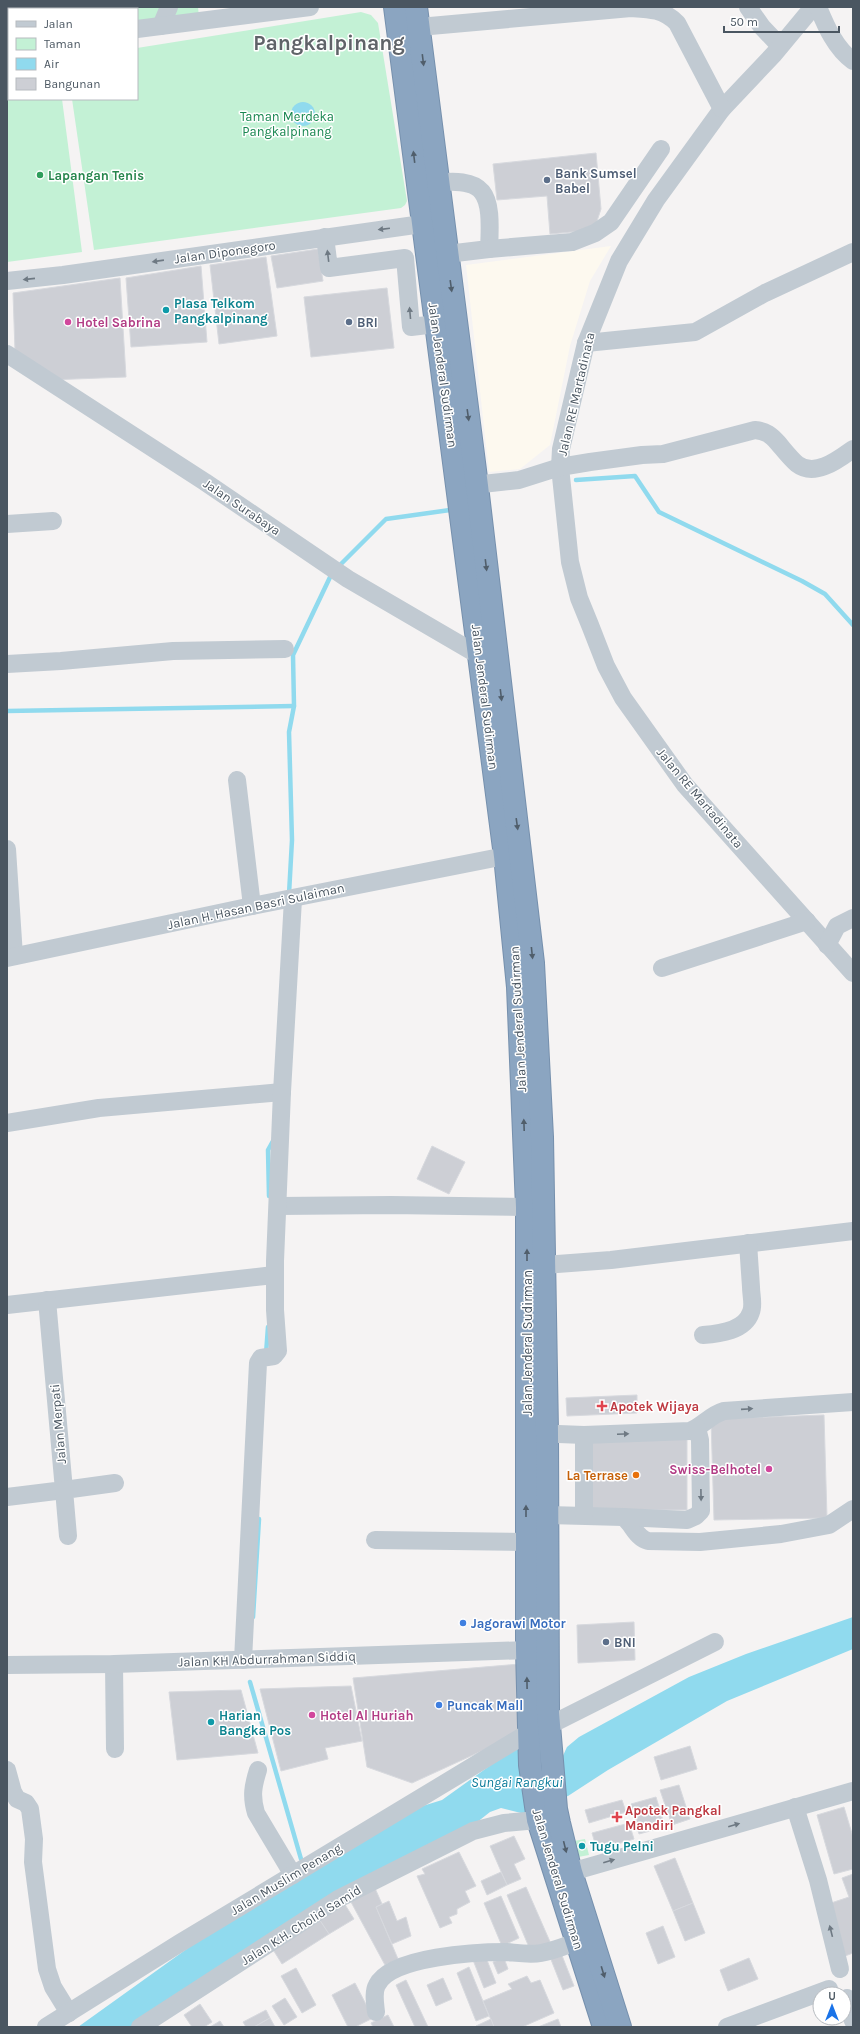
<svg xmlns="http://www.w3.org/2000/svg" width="860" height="2034" viewBox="0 0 860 2034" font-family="Karla,sans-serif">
  <rect width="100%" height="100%" fill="#f5f3f3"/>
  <!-- commercial -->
  <path fill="#fdf9ef" d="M611,246L590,281L570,346L550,445L520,469L489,472L466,265Z"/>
  <!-- green -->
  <g fill="#c3f1d5">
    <path d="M7,7H198L199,17L137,24V9H9V39L7,40Z"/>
    <path d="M361,12L371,15L378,23L407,201L405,205L401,208L94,250L72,99H137V48Z"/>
    <path d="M7,65H9V99H62L82,252L7,262Z"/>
    <path d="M585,1839L589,1855L578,1857L574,1841Z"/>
  </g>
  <!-- water -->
  <g fill="#90daee">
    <circle cx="303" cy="114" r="12"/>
    <path d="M853,1617V1649L727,1701L608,1770L568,1796L525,1814L501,1808L490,1812L476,1823L133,2027H78L209,1933L413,1809L442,1800L516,1747L546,1765L561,1760L567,1747L579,1737L689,1677L746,1654Z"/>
  </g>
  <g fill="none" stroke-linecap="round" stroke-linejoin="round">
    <!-- stream -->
    <g stroke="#90daee" stroke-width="4.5">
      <path d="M576,480L635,476L659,512L802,581L825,594L853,625"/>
      <path d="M337,568L386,519L450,510"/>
      <path d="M7,711L294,706"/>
      <path d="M289,894L292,840L289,732L294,706L293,655L332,573"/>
      <path d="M269,1196L268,1150L273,1141"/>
      <path d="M266,1354L268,1327"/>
      <path d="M253,1617L259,1519"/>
      <path d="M250,1682L301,1859"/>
    </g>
  </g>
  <!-- building -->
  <g fill="#cdcfd5" stroke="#d7d9de">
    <path d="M596,153L601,209L594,230L550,234L547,196L497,200L493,164Z"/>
    <path d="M318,249L323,281L277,288L271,256Z"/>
    <path d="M266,257L277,336L219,344L210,265Z"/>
    <path d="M201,266L207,342L131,347L126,278Z"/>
    <path d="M120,278L126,377L49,380L15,351L13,293Z"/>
    <path d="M387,288L394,348L311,357L304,297Z"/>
    <path d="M432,1146L465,1162L449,1194L417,1179Z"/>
    <path d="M637,1395V1413L567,1416L566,1398Z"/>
    <path d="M824,1415L827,1518L714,1520L711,1419Z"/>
    <path d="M687,1436V1510H585V1440Z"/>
    <path d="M634,1622L635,1660L578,1663L577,1625Z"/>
    <path d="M520,1664L521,1733L412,1783L367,1767L353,1678Z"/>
    <path d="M351,1686L362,1741L325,1748L328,1759L281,1771L260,1689Z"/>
    <path d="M241,1690L258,1753L177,1760L169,1692Z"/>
    <path d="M690,1746L697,1769L661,1780L654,1757Z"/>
    <path d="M679,1785L690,1819L672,1825L660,1790Z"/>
    <path d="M656,1797L665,1827L639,1834L631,1804Z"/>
    <path d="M622,1800L626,1812L589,1823L585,1810Z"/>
    <path d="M844,1807L853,1837V1869L834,1874L817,1815Z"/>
    <path d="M629,1823L634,1839L597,1850L592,1833Z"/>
    <path d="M514,1836L525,1859L514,1864L521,1879L507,1885L490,1846Z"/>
    <path d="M459,1852L476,1886L465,1891L470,1902L457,1909V1914L449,1917L452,1923L440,1928L417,1876L425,1874L422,1869Z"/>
    <path d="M675,1858L693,1903L673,1911L654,1866Z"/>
    <path d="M501,1872L507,1885L487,1895L481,1881Z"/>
    <path d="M853,1874V1953L845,1956L828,1904L849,1897L842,1878Z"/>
    <path d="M374,1886L382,1904L376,1907L398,1959L385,1965L351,1902Z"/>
    <path d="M526,1887L551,1944L531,1952L507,1895Z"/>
    <path d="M501,1896L519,1938L502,1946L484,1903Z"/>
    <path d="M389,1901L397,1921L406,1917L411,1936L392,1944L376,1907Z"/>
    <path d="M344,1903L354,1919L329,1934L319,1919Z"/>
    <path d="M693,1903L705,1933L685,1941L673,1911Z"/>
    <path d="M319,1919L329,1934L282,1964L272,1948Z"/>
    <path d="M663,1926L675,1957L658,1964L646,1933Z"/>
    <path d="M561,1953L574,1986L563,1990L550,1957Z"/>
    <path d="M485,1955L496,1983L484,1988L473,1960Z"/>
    <path d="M504,1958L508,1969L498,1974L493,1962Z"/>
    <path d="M749,1958L758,1979L728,1991L720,1970Z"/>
    <path d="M469,1967L489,2016L476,2021L457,1973Z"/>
    <path d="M296,1968L316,2005L302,2013L281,1976Z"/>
    <path d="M527,1976L531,1983L540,1980L554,2013L522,2027H494L483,2001L512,1989L508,1984Z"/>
    <path d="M443,1978L452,1999L436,2006L427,1985Z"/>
    <path d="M406,1980L428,2027H415L396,1985Z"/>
    <path d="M355,1983L373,2018L355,2027H348L332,1995Z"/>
    <path d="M285,1998L297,2017L284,2025L272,2006Z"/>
    <path d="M200,2004L212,2022L204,2027H192L184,2015Z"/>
    <path d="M266,2010L270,2018L254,2027H246L243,2022Z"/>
    <path d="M388,2015L394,2027H373L371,2023Z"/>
    <path d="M270,2018L275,2027H254Z"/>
    <path d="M491,2019L494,2027H476V2026Z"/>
    <path d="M558,2019L561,2027H538Z"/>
    <path d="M220,2021L224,2027H210Z"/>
  </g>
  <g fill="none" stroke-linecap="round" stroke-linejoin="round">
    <!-- highway casing -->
    <g stroke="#7690ad" stroke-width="24">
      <g id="highway">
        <path d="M395,7L505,856L518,987L527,1207V1650L530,1765L538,1820L604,2027"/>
        <path d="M416,7L477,486L533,963L542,1137L547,1433L548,1713L556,1809L559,1823L571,1872L620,2027"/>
      </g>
    </g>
    <!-- minor -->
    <g stroke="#c1cad2" stroke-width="18">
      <path d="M748,7L762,27L780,46"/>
      <path d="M813,7L774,54L722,109L656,200L619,261L586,343L561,449L560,467L570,562L579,598L590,625L606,666L623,698L685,785L853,973"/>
      <path d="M818,7C826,26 835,48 853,61"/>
      <path d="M161,26L169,7"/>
      <path d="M419,27L631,8C649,9 663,9 677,23L722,109"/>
      <path d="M137,29L310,7"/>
      <path d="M7,46H9"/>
      <path d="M426,184C488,175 492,192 489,249L447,254"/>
      <path d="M325,237L329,268L405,258L411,327L436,324"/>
      <path d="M489,249L572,242L595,233L611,222L661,149"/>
      <path d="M7,281L63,275L436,222"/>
      <path d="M586,343L695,332L765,293L853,252"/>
      <path d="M7,354L205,482L348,579L480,656"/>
      <path d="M464,486L519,480L560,467L590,462L642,455L663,454L755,430C766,431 771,435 778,443C784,450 790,458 797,464C815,478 839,459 853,449"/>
      <path d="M7,524L53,521"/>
      <path d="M7,664L61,661L173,651L285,649"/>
      <path d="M237,780L252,906"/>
      <path d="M7,849L14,956"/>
      <path d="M827,945L837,926L853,918"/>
      <path d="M7,958L252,906L505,856"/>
      <path d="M662,968L807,921"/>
      <path d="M7,1123L99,1108L282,1092"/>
      <path d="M278,1206L391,1205L527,1207"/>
      <path d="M544,1265L611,1260L853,1231"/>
      <path d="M7,1305L274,1275"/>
      <path d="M703,1335C719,1334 745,1331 751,1312C754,1305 751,1295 751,1287C750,1273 749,1258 748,1243"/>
      <path d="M533,1433L584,1435L690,1431C703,1426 710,1415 724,1411L853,1402"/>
      <path d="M7,1497L64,1490L47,1300"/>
      <path d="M548,1515L623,1517C633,1524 635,1537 648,1541L700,1542L781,1534L829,1525L853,1509"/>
      <path d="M584,1515V1435"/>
      <path d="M623,1517L687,1520L696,1516L701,1511L700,1440L697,1428"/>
      <path d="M68,1536L64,1490L115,1483"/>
      <path d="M375,1540L527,1542"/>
      <path d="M243,1660L258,1363L261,1358L274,1356L278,1351L275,1310V1261L282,1092L293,899"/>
      <path d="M114,1664L115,1749"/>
      <path d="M7,1665L114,1664L527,1650"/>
      <path d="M548,1726L715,1642"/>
      <path d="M7,1770L13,1792L17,1799L26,1803L30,1809L34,1839L33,1862L47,1969L53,1987L69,2013"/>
      <path d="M258,1770C253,1786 251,1796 256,1813L293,1875"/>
      <path d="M795,1807L818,1880L840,1969"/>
      <path d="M571,1872L853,1791"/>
      <path d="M847,1998L853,2021"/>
      <path d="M376,2012C375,2003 373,1992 377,1985C391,1956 478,1952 507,1952C518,1953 530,1955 541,1953C553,1951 565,1946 576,1942"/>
      <path d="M46,2027L180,1943L528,1733"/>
      <path d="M140,2027L338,1899L473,1831L504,1823L538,1820"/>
      <path d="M727,2027L829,1989"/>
    </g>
    <!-- highway -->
    <use href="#highway" stroke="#8ba5c1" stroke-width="22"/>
  </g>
  <!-- one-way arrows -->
  <defs><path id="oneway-solid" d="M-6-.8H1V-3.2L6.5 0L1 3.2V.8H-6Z"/></defs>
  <g fill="#505e6b">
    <use href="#oneway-solid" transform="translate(423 60) rotate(83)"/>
    <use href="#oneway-solid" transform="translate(414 157) rotate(-97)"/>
    <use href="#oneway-solid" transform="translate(451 286) rotate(82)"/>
    <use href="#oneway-solid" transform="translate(468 415) rotate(82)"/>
    <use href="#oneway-solid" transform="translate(486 565) rotate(83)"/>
    <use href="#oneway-solid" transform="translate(501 695) rotate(83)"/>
    <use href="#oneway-solid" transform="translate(517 824) rotate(82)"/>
    <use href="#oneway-solid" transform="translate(532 953) rotate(84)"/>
    <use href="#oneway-solid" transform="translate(524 1125) rotate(-92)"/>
    <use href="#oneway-solid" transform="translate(527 1255) rotate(-90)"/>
    <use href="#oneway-solid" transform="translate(526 1511) rotate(-90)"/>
    <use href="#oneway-solid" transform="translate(527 1683) rotate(-91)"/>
    <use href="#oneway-solid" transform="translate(565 1847) rotate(76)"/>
    <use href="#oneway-solid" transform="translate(603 1972) rotate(73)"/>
  </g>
  <g fill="#6e7983">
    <use href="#oneway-solid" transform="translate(384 229) rotate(173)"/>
    <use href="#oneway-solid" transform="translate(328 256) rotate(-97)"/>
    <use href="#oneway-solid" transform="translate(158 261) rotate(172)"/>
    <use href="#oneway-solid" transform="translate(29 279) rotate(174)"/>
    <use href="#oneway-solid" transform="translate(410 313) rotate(-95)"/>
    <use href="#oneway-solid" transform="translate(747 1409) rotate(-4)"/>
    <use href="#oneway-solid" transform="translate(623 1434) rotate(-2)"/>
    <use href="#oneway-solid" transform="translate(701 1495) rotate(89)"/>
    <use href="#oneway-solid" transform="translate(734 1825) rotate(-16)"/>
    <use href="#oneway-solid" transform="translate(609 1861) rotate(-16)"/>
    <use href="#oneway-solid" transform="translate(831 1931) rotate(-104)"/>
  </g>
  <!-- markers -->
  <circle fill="#2e9e5b" stroke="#fff" stroke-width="1.5" cx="40" cy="175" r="4"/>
  <g fill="#5c6f8a" stroke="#fff" stroke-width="1.5">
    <circle cx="547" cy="180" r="4"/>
    <circle cx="349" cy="322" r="4"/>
    <circle cx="606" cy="1642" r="4"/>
  </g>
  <g fill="#0f9aa8" stroke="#fff" stroke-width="1.5">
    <circle cx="166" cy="310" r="4"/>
    <circle cx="211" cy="1722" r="4"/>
    <circle cx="582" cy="1846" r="4"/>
  </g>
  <g fill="#d1479c" stroke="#fff" stroke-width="1.5">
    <circle cx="68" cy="322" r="4"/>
    <circle cx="769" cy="1469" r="4"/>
    <circle cx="312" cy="1715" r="4"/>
  </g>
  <g fill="#e0444e" stroke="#fff" stroke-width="1.5">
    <path d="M600 1400h4v4h4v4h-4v4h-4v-4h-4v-4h4z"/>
    <path d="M615 1811h4v4h4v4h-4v4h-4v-4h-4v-4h4z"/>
  </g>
  <circle fill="#e8710a" stroke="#fff" stroke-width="1.5" cx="636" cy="1475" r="4"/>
  <g fill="#3f7fe0" stroke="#fff" stroke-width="1.5">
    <circle cx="463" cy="1623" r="4"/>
    <circle cx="439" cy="1705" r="4"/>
  </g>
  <g text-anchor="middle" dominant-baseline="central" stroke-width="3" stroke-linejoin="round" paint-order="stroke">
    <!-- park labels -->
    <g font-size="13" fill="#17864f" stroke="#fff">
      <text x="287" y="116">Taman Merdeka<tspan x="287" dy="15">Pangkalpinang</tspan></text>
    </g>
    <!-- service labels -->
    <g font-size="13" font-weight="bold" fill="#4e5e75" stroke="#fff" text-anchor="start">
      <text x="555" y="173">Bank Sumsel<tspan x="555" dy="15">Babel</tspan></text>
      <text x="357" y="322">BRI</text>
      <text x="614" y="1642">BNI</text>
    </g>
    <!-- leisure labels -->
    <g font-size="13" font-weight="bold" fill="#27864d" stroke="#fff" text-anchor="start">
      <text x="48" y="175">Lapangan Tenis</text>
    </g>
    <!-- street labels -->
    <g font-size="13" fill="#4a5661" stroke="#fff">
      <text transform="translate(225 252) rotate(-8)">Jalan Diponegoro</text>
      <text transform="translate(443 375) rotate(82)">Jalan Jenderal Sudirman</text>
      <text transform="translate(576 394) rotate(-77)">Jalan RE Martadinata</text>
      <text transform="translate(242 507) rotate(34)">Jalan Surabaya</text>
      <text transform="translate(485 697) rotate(83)">Jalan Jenderal Sudirman</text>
      <text transform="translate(700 798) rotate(50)">Jalan RE Martadinata</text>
      <text transform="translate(256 906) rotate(-12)">Jalan H. Hasan Basri Sulaiman</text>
      <text transform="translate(518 1019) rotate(-93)">Jalan Jenderal Sudirman</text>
      <text transform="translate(527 1343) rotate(-90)">Jalan Jenderal Sudirman</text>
      <text transform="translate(58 1424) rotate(-95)">Jalan Merpati</text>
      <text transform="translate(267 1659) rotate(-2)">Jalan KH Abdurrahman Siddiq</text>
      <text transform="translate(286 1879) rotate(-31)">Jalan Muslim Penang</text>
      <text transform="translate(558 1879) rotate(73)">Jalan Jenderal Sudirman</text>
      <text transform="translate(301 1925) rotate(-32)">Jalan K.H. Cholid Samid</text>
    </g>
    <!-- culture labels -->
    <g font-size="13" font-weight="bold" fill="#0d838f" stroke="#fff" text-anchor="start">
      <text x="174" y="303">Plasa Telkom<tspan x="174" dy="15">Pangkalpinang</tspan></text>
      <text x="219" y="1715">Harian<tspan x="219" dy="15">Bangka Pos</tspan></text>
      <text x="590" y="1846">Tugu Pelni</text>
    </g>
    <!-- hotel labels -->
    <g font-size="13" font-weight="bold" fill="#b23c85" stroke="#fff" text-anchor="start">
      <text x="76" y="322">Hotel Sabrina</text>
      <text x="761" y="1469" text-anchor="end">Swiss-Belhotel</text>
      <text x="320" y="1715">Hotel Al Huriah</text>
    </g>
    <!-- health labels -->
    <g font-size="13" font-weight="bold" fill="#be3a42" stroke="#fff" text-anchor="start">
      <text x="610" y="1406">Apotek Wijaya</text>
      <text x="625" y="1810">Apotek Pangkal<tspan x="625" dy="15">Mandiri</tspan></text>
    </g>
    <!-- food labels -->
    <g font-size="13" font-weight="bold" fill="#c56008" stroke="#fff" text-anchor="end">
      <text x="628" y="1475">La Terrase</text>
    </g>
    <!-- shop labels -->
    <g font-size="13" font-weight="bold" fill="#366cbe" stroke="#fff" text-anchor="start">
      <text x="471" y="1623">Jagorawi Motor</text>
      <text x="447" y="1705">Puncak Mall</text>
    </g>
    <!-- water labels -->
    <g font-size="14" font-style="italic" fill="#0c7c9b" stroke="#fff">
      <text x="517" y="1782">Sungai Rangkui</text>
    </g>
    <!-- town labels -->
    <g font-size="21" font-weight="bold" fill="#5f6368" stroke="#fff">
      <text x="329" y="43">Pangkalpinang</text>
    </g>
  </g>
  <!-- border -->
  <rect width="860" height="2034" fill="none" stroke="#4a5661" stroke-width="16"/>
  <!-- legend -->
  <rect x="8" y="8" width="130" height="92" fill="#ffffff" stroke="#b7bbc0"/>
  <rect x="16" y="21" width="20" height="6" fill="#c1cad2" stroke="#b7bbc0"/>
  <text x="44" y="28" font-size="12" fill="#4a5661">Jalan</text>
  <rect x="16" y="38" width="20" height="12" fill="#c3f1d5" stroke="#b7bbc0"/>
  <text x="44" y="48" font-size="12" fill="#4a5661">Taman</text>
  <rect x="16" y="58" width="20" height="12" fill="#90daee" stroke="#b7bbc0"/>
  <text x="44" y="68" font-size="12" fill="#4a5661">Air</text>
  <rect x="16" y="78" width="20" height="12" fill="#cdcfd5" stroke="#b7bbc0"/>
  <text x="44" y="88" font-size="12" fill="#4a5661">Bangunan</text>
  <!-- north arrow -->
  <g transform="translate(832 2006)"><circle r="19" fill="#ffffff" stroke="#b7bbc0"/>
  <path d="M0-3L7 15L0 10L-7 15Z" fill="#1a73e8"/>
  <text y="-6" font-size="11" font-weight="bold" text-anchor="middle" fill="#4a5661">U</text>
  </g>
  <!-- scale -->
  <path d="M724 26v6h115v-6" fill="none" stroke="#4a5661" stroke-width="2"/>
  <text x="730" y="26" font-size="12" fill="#4a5661" stroke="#ffffff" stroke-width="3" paint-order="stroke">50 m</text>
</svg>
